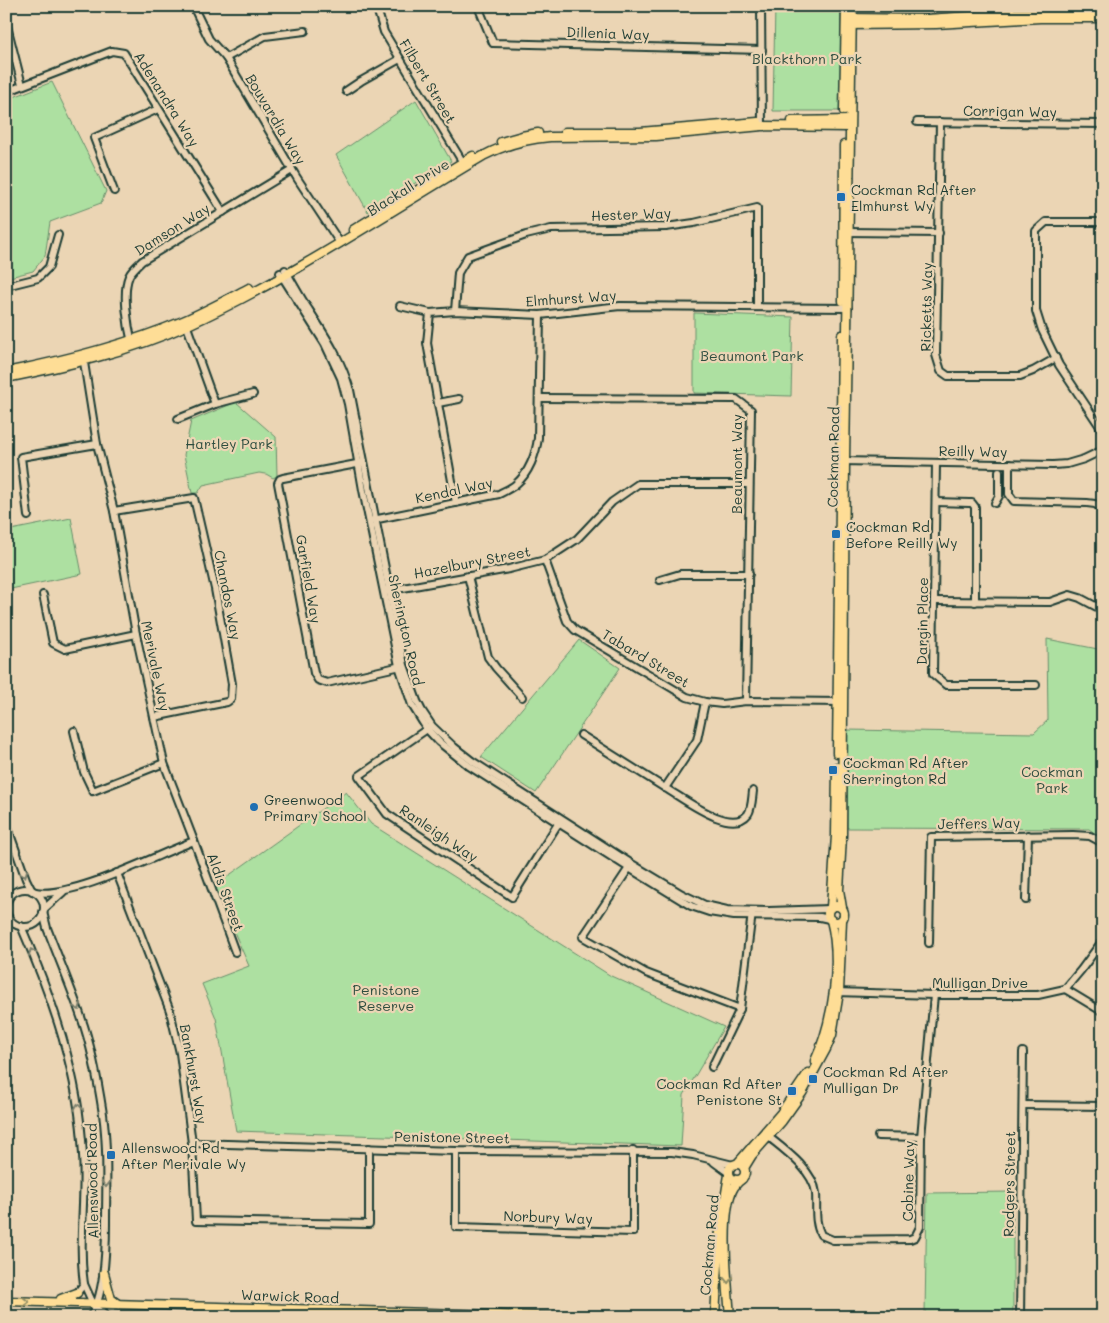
<svg xmlns="http://www.w3.org/2000/svg" width="1109" height="1323" viewBox="0 0 1109 1323" font-family="Mali,sans-serif">
  <rect width="100%" height="100%" fill="#ebd5b4"/>
  <filter id="ink" filterUnits="userSpaceOnUse"><feTurbulence type="fractalNoise" baseFrequency=".02" numOctaves="2"/><feDisplacementMap in="SourceGraphic" scale="10" xChannelSelector="R" yChannelSelector="G"/><feConvolveMatrix kernelMatrix="1 2 1 2 8 2 1 2 1" color-interpolation-filters="sRGB"/></filter>
  <g filter="url(#ink)">
    <!-- green -->
    <g fill="#ade0a1" stroke="#668e6a">
      <path d="M775,6H841L840,111H773Z"/>
      <path d="M52,82L106,191L101,203L50,222L45,256L33,271L6,278V100Z"/>
      <path d="M416,100L451,161L368,212L336,155Z"/>
      <path d="M694,313L793,317L791,396L694,393Z"/>
      <path d="M236,402L276,437L277,476L273,478L266,474L259,473L203,485L198,493H192L184,455L191,421Z"/>
      <path d="M71,518L82,574L6,590V531Z"/>
      <path d="M1047,639L1103,650V839L1089,829L847,828V730L1034,733L1048,720Z"/>
      <path d="M579,640L620,668L536,793L481,757Z"/>
      <path d="M346,792L371,824L611,976L724,1027L684,1095L681,1146L236,1131L216,1018L202,984L249,966L214,886Z"/>
      <path d="M1013,1192V1312L925,1313L927,1193Z"/>
    </g>
    <g fill="none" stroke-linecap="round" stroke-linejoin="round">
      <!-- minor casing -->
      <g stroke="#1f3d34" stroke-width="10">
        <g id="minor">
          <path d="M193,6L209,39L226,58L297,178L340,243"/>
          <path d="M379,6L378,12L384,32L465,166"/>
          <path d="M478,6L493,43L762,50"/>
          <path d="M761,6L762,126"/>
          <path d="M6,22L22,85"/>
          <path d="M226,58L265,36L305,31"/>
          <path d="M346,91L361,81L400,59"/>
          <path d="M6,92L112,51L124,53L223,212"/>
          <path d="M917,122L1103,124"/>
          <path d="M940,122L936,355L941,371L948,376H1020L1033,371L1056,358"/>
          <path d="M114,191L94,138L158,109"/>
          <path d="M1103,222H1046L1036,231V311L1042,330L1059,365L1103,431"/>
          <path d="M846,232L939,233"/>
          <path d="M285,270C293,283 300,297 309,310C326,337 341,359 350,390L404,665L417,701L422,711L432,726L454,747L472,761L632,864L682,894L705,905L727,910L769,911L829,909"/>
          <path d="M280,273L325,344L341,378L348,404L363,490L399,666L412,705L427,729L439,742L469,766L629,868L691,906L709,912L734,916L820,917L829,919"/>
          <path d="M6,286L38,278L49,267L58,235"/>
          <path d="M400,306L430,313"/>
          <path d="M455,311L458,273L468,256L526,235L551,229L666,227L694,223L757,208V307"/>
          <path d="M185,321L215,404"/>
          <path d="M132,343C128,327 122,292 129,276C131,271 138,265 142,261L292,170"/>
          <path d="M539,398L736,399L751,410L746,701"/>
          <path d="M438,403L459,399"/>
          <path d="M178,419L215,404L253,394"/>
          <path d="M842,461L1053,465L1067,464L1084,459L1103,450"/>
          <path d="M362,463L283,478L280,479L278,483L314,673L318,680L327,683L401,666"/>
          <path d="M936,463L933,674L946,685H1036"/>
          <path d="M1009,464V494L1014,501L1087,503L1095,504L1103,509"/>
          <path d="M936,502L969,503H972L975,507V602"/>
          <path d="M456,503L427,343L430,313L455,311L540,315L620,306L848,308"/>
          <path d="M995,503L999,496V471"/>
          <path d="M114,511L194,498L215,589L232,684L231,699L227,702L154,717"/>
          <path d="M28,516L21,457L97,444"/>
          <path d="M373,520L499,494C504,491 512,488 516,484C529,473 536,454 538,438L540,315"/>
          <path d="M545,560L567,621L575,630L687,697L705,702L722,704L746,701L841,702"/>
          <path d="M468,576L488,657L496,668L522,697"/>
          <path d="M660,580L680,574H749"/>
          <path d="M386,591L509,569L545,560L577,539L612,502L638,484H748"/>
          <path d="M43,595L53,643L65,649L136,634"/>
          <path d="M934,601L1050,602L1070,595L1080,598L1097,607L1103,608"/>
          <path d="M430,727L359,776L387,814L512,897L561,819"/>
          <path d="M74,731L84,772L93,791L164,763"/>
          <path d="M581,735L665,788L697,740L705,702"/>
          <path d="M665,788C683,798 731,836 748,814C752,808 752,798 753,791"/>
          <path d="M6,823L26,879L32,891"/>
          <path d="M194,841L235,952"/>
          <path d="M631,865L583,937L646,973L740,1009"/>
          <path d="M117,873L170,1011L180,1053L192,1143L196,1221L369,1224V1148"/>
          <circle cx="25" cy="908" r="19"/>
          <path d="M35,892C72,899 156,855 194,841L164,763L154,717L136,634L114,511L97,444L83,356"/>
          <path d="M1026,900L1028,835"/>
          <path d="M44,909L63,892"/>
          <path d="M43,912L47,928C58,957 71,987 81,1017C92,1047 98,1081 103,1114C108,1150 106,1187 106,1224C106,1249 105,1296 90,1317"/>
          <path d="M21,926C53,1000 79,1074 83,1155C86,1198 78,1241 84,1284L77,1293"/>
          <path d="M929,943L931,837L1073,835L1090,836L1103,843"/>
          <path d="M1065,989L1103,1012"/>
          <path d="M836,992L934,995H1038L1065,989L1081,970L1103,940"/>
          <path d="M712,1067L740,1009L752,913"/>
          <path d="M1023,1105L1103,1106"/>
          <path d="M765,1134C782,1148 813,1169 816,1193C817,1207 814,1222 821,1235L833,1240L910,1239L915,1237L920,1227L921,1137L934,995"/>
          <path d="M878,1136L921,1137"/>
          <path d="M192,1143L456,1151L672,1152L693,1155L733,1165"/>
          <path d="M456,1151V1227L633,1232V1150"/>
          <path d="M714,1162L729,1173"/>
          <path d="M84,1284L95,1308L108,1317"/>
          <path d="M1020,1317L1023,1052"/>
        </g>
      </g>
      <!-- major casing -->
      <g stroke="#1f3d34" stroke-width="11">
        <g id="major">
          <path d="M847,18L928,19L1011,13L1103,12"/>
          <path d="M847,25L936,24L1040,18H1103"/>
          <path d="M844,111L846,6"/>
          <path d="M792,121L849,120"/>
          <path d="M565,132H640L758,122"/>
          <path d="M501,142L522,136L538,133"/>
          <path d="M353,230L473,156"/>
          <path d="M843,301L844,145"/>
          <path d="M6,372C67,360 126,345 183,321C206,311 228,299 249,288"/>
          <path d="M6,378C68,366 130,351 188,325C291,278 385,214 483,156C504,145 526,139 550,137L656,136L762,126L849,127"/>
          <path d="M837,753L842,335"/>
          <circle cx="836" cy="914" r="8"/>
          <path d="M831,907L836,836L837,767"/>
          <path d="M842,908L839,890L842,836L845,461L852,6"/>
          <path d="M815,1061C833,1022 842,962 831,920"/>
          <circle cx="737" cy="1172" r="8"/>
          <path d="M737,1164L781,1113L808,1073"/>
          <path d="M744,1168L752,1155L782,1121L802,1093L826,1049L832,1035L839,992L842,920"/>
          <path d="M104,1273L111,1299L118,1304"/>
          <path d="M61,1299L77,1293"/>
          <path d="M6,1301L572,1317"/>
          <path d="M715,1317L720,1229L729,1175"/>
          <path d="M730,1317C728,1288 719,1211 734,1187C736,1184 739,1181 742,1179"/>
        </g>
      </g>
      <!-- minor -->
      <use href="#minor" stroke="#ebd5b4" stroke-width="6"/>
      <!-- major -->
      <use href="#major" stroke="#fedd96" stroke-width="8"/>
    </g>
    <!-- one-way arrows -->
    <defs><path id="oneway-chevron" d="M-2-3.5L2.5 0L-2 3.5" fill="none" stroke-width="1.6" stroke-linecap="round" stroke-linejoin="round" transform="scale(1.25)"/></defs>
    <g stroke="#7b816e">
      <use href="#oneway-chevron" transform="translate(24 874) rotate(69)"/>
      <use href="#oneway-chevron" transform="translate(32 952) rotate(-113)"/>
      <use href="#oneway-chevron" transform="translate(78 1007) rotate(69)"/>
      <use href="#oneway-chevron" transform="translate(78 1107) rotate(-98)"/>
      <use href="#oneway-chevron" transform="translate(106 1184) rotate(90)"/>
    </g>
    <g stroke="#8e8d65">
      <use href="#oneway-chevron" transform="translate(728 1280) rotate(87)"/>
      <use href="#oneway-chevron" transform="translate(26 1302) rotate(1)"/>
    </g>
  </g>
  <!-- markers -->
  <g fill="#1f6fb2" stroke="#ebd5b4" stroke-width="2">
    <rect x="836" y="192" width="10" height="10" rx="2.5"/>
    <rect x="831" y="529" width="10" height="10" rx="2.5"/>
    <rect x="828" y="765" width="10" height="10" rx="2.5"/>
    <circle cx="254" cy="807" r="5"/>
    <rect x="808" y="1074" width="10" height="10" rx="2.5"/>
    <rect x="787" y="1086" width="10" height="10" rx="2.5"/>
    <rect x="106" y="1150" width="10" height="10" rx="2.5"/>
  </g>
  <g text-anchor="middle" dominant-baseline="central" stroke-width="4.5" stroke-linejoin="round" paint-order="stroke">
    <!-- street labels -->
    <g font-size="14" fill="#1f3d34" stroke="#ebd5b4">
      <text transform="translate(608 33) rotate(2)">Dillenia Way</text>
      <text transform="translate(428 81) rotate(59)">Filbert Street</text>
      <text transform="translate(167 99) rotate(58)">Adenandra Way</text>
      <text transform="translate(1010 111) rotate(1)">Corrigan Way</text>
      <text transform="translate(276 119) rotate(59)">Bouvardia Way</text>
      <text transform="translate(408 187) rotate(-32)">Blackall Drive</text>
      <text transform="translate(631 214) rotate(-2)">Hester Way</text>
      <text transform="translate(172 229) rotate(-32)">Damson Way</text>
      <text transform="translate(571 298) rotate(-4)">Elmhurst Way</text>
      <text transform="translate(926 307) rotate(-89)">Ricketts Way</text>
      <text transform="translate(973 451) rotate(1)">Reilly Way</text>
      <text transform="translate(833 457) rotate(-89)">Cockman Road</text>
      <text transform="translate(736 464) rotate(-90)">Beaumont Way</text>
      <text transform="translate(454 490) rotate(-12)">Kendal Way</text>
      <text transform="translate(472 562) rotate(-11)">Hazelbury Street</text>
      <text transform="translate(309 579) rotate(80)">Garfield Way</text>
      <text transform="translate(228 595) rotate(79)">Chandos Way</text>
      <text transform="translate(922 621) rotate(-89)">Dargin Place</text>
      <text transform="translate(406 630) rotate(77)">Sherington Road</text>
      <text transform="translate(646 658) rotate(31)">Tabard Street</text>
      <text transform="translate(156 666) rotate(78)">Merivale Way</text>
      <text transform="translate(979 823) rotate(-1)">Jeffers Way</text>
      <text transform="translate(439 833) rotate(34)">Ranleigh Way</text>
      <text transform="translate(226 892) rotate(70)">Aldis Street</text>
      <text x="980" y="982">Mulligan Drive</text>
      <text transform="translate(194 1074) rotate(80)">Bankhurst Way</text>
      <text transform="translate(452 1137) rotate(1)">Penistone Street</text>
      <text transform="translate(92 1181) rotate(-91)">Allenswood Road</text>
      <text transform="translate(908 1181) rotate(-89)">Cobine Way</text>
      <text transform="translate(1009 1184) rotate(-89)">Rodgers Street</text>
      <text transform="translate(548 1217) rotate(2)">Norbury Way</text>
      <text transform="translate(709 1245) rotate(-85)">Cockman Road</text>
      <text transform="translate(290 1296) rotate(2)">Warwick Road</text>
    </g>
    <!-- park labels -->
    <g font-size="14" fill="#2d4d3f" stroke="#ebd5b4">
      <text x="807" y="58">Blackthorn Park</text>
      <text x="752" y="355">Beaumont Park</text>
      <text x="229" y="443">Hartley Park</text>
      <text x="1052" y="771">Cockman<tspan x="1052" dy="16">Park</tspan></text>
      <text x="386" y="989">Penistone<tspan x="386" dy="16">Reserve</tspan></text>
    </g>
    <!-- poi labels -->
    <g font-size="14" fill="#1f3d34" stroke="#ebd5b4" text-anchor="start">
      <text x="851" y="189">Cockman Rd After<tspan x="851" dy="16">Elmhurst Wy</tspan></text>
      <text x="846" y="526">Cockman Rd<tspan x="846" dy="16">Before Reilly Wy</tspan></text>
      <text x="843" y="762">Cockman Rd After<tspan x="843" dy="16">Sherrington Rd</tspan></text>
      <text x="264" y="799">Greenwood<tspan x="264" dy="16">Primary School</tspan></text>
      <text x="823" y="1071">Cockman Rd After<tspan x="823" dy="16">Mulligan Dr</tspan></text>
      <text x="782" y="1083" text-anchor="end">Cockman Rd After<tspan x="782" dy="16">Penistone St</tspan></text>
      <text x="121" y="1147">Allenswood Rd<tspan x="121" dy="16">After Merivale Wy</tspan></text>
    </g>
  </g>
  <!-- margin -->
  <rect width="1109" height="1323" fill="none" stroke="#ebd5b4" stroke-width="25"/>
  <rect x="12" y="12" width="1084" height="1298" fill="none" stroke="#1f3d34" stroke-width="2" filter="url(#ink)"/>
</svg>
